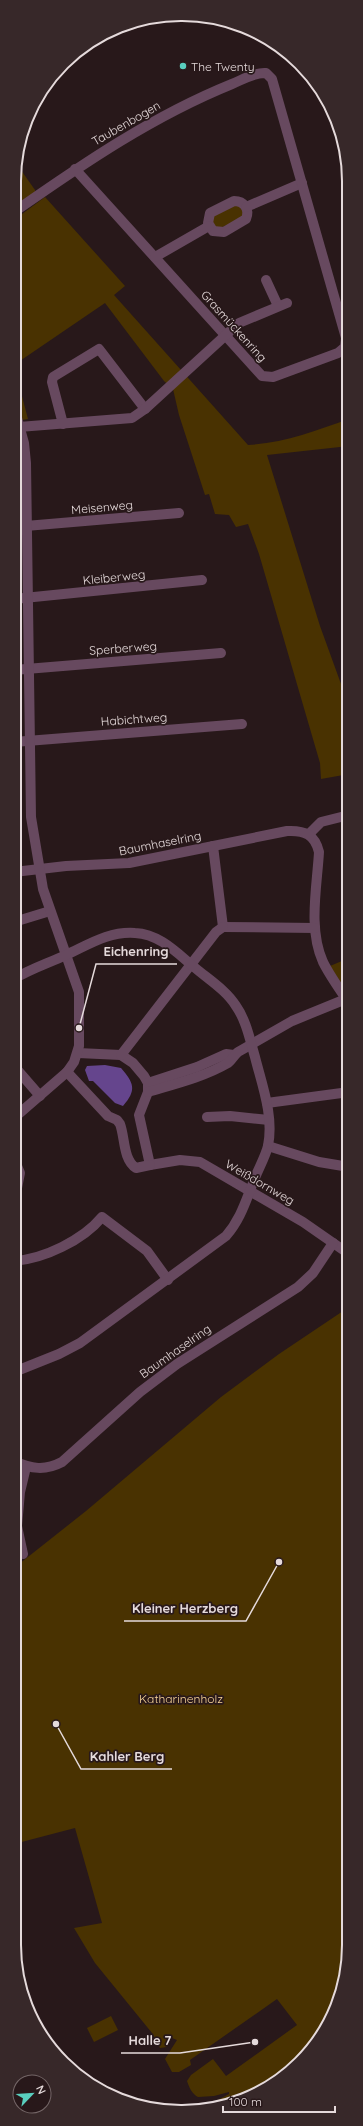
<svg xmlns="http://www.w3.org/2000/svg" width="363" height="2126" viewBox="0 0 363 2126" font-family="Quicksand,sans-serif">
  <rect width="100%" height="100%" fill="#28181a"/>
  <!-- green -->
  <g fill="#493201">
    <path d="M16,163L35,190V197L24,205L14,194Z"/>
    <path d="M45,197L125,286L114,295L248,445C284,443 315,431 349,419V446L267,455L320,626L349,706V774L321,779L320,763L259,554L248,524L236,527L229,515L215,514L209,494L205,495L179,415L173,389L164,381L105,303L14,365V220Z"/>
    <path d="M234,204L244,209L242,219L217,229L211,219L213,215Z"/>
    <path d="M14,366L28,419L22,420L20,412L22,411L15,384L16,383Z"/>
    <path d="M349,958V995L330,966Z"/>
    <path d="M349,1307V1956L332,2019L292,2070L242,2099L239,2093L220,2102L221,2105L217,2106L216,2101L229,2094V2092L214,2096L198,2097C192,2094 189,2087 187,2081L191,2075L213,2059L226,2076L297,2025L277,1999L190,2060L191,2065L179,2072H172L165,2059L177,2040L172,2038L167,2040V2047L160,2048L152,2033L95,1963L74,1928L102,1923L75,1828L14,1844V1568L86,1511L221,1397L279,1354Z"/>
    <path d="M111,2016L118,2030L94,2042L87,2028Z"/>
  </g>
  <!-- water -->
  <path fill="#65458d" d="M105,1065L121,1068C134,1083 137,1090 123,1106L115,1103L93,1081H89L85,1070L87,1066Z"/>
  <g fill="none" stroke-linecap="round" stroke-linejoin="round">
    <!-- minor -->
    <g stroke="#67495f" stroke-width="10">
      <path d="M234,201C244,201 250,209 246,219L224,232L213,231L208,223L210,213Z"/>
      <path d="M246,207L302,183"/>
      <path d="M14,212C84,163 153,116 232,84C242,80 255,72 266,73L272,79L346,338L345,347L338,353L273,377L262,376L75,169"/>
      <path d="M155,257L209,226"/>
      <path d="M266,280L278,306"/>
      <path d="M63,424L52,382L53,377L99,349L145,409"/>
      <path d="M19,427L132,418L145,409L239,323L287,303"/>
      <path d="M14,527L179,513"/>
      <path d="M14,599L202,580"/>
      <path d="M14,670L221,653"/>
      <path d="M14,742L242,724"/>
      <path d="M309,834L321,822L349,815"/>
      <path d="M213,846L223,927"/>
      <path d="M14,872L66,866L129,863L287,831C305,830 315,835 319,852C317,887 308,929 323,962C330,976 340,990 349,1003"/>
      <path d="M14,922L50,911"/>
      <path d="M223,927L315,928"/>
      <path d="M78,1053L121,1055L133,1063L144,1076L148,1083V1092L139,1115L150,1165L180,1160L200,1162L303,1222L349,1254"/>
      <path d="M121,1055L216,932L223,927"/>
      <path d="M14,1066L40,1096"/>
      <path d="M67,1072L108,1116L117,1120L120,1124C125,1137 123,1160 136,1168L150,1165"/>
      <path d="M148,1083L197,1067L226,1054L234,1055"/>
      <path d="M148,1092C175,1084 204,1077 228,1063C232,1060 234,1055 238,1052L292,1021L346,999"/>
      <path d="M267,1103L349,1092"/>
      <path d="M207,1117L230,1116L269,1120"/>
      <path d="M14,1118L67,1072L74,1062L79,1046V992L43,889L31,817L26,463L24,443L14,407"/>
      <path d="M268,1146L319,1162L349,1167"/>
      <path d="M14,1203L20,1173L14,1159"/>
      <path d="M14,1261C44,1259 83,1240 102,1217L147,1251L168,1280"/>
      <path d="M14,1372L59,1354L80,1343L226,1236C240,1220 245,1203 253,1183C257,1171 265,1158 268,1146C274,1116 262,1085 255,1057C250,1040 246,1020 236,1006C226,990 208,979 194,967C176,952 159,934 135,933C109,931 88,945 66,955C49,963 30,969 14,979"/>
      <path d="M14,1461C31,1469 45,1471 62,1462L140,1392L177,1364L298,1287L313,1273L333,1243"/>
      <path d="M23,1554L17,1526L20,1492L26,1467"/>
    </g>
  </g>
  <!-- markers -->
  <circle fill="#59cebe" stroke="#28181a" stroke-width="1.5" cx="183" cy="66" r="4"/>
  <g text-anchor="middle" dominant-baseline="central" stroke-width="3.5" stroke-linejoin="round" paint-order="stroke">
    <!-- poi labels -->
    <g font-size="12" fill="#e5dadb" stroke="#28181a" text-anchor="start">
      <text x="191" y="66">The Twenty</text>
    </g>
    <!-- street labels -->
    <g font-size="12" fill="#e5dadb" stroke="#28181a">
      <text transform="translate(126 123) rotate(-30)">Taubenbogen</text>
      <text transform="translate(234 326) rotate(48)">Grasmückenring</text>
      <text transform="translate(102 507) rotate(-5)">Meisenweg</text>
      <text transform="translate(114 577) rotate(-6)">Kleiberweg</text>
      <text transform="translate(123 648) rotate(-4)">Sperberweg</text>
      <text transform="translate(134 719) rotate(-4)">Habichtweg</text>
      <text transform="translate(160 843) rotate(-11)">Baumhaselring</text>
      <text transform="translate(260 1182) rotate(30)">Weißdornweg</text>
      <text transform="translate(175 1351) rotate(-35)">Baumhaselring</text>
    </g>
    <!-- park labels -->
    <g font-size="12" fill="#f8d497" stroke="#28181a">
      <text x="181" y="1698">Katharinenholz</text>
    </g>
  </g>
  <!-- crop -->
  <path d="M0 0H363V2126H0ZM181 21H182A160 160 0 0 1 342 181V1945A160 160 0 0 1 182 2105H181A160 160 0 0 1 21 1945V181A160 160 0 0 1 181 21Z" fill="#372829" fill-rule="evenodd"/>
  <path fill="none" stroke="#e5dadb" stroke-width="2" d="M181 21H182A160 160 0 0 1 342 181V1945A160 160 0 0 1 182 2105H181A160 160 0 0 1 21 1945V181A160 160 0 0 1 181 21Z"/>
  <!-- callouts -->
  <path fill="none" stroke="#e5dadb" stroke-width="1.5" d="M79 1028L96 964H177M279 1562L246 1621H124M56 1724L81 1769H172M255 2042L180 2053H121"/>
  <g fill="#e5dadb" stroke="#28181a" stroke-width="1.5">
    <circle cx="79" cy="1028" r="4"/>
    <circle cx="279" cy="1562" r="4"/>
    <circle cx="56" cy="1724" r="4"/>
    <circle cx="255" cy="2042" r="4"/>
  </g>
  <g font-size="13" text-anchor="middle" font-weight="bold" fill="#e5dadb" stroke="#28181a" stroke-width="3.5" stroke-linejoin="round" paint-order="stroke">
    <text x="136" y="956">Eichenring</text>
    <text x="185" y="1613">Kleiner Herzberg</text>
    <text x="127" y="1761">Kahler Berg</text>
    <text x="150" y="2045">Halle 7</text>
  </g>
  <!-- north arrow -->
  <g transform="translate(32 2094) rotate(65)"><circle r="19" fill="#28181a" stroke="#746667"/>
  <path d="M0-3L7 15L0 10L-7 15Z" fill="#59cebe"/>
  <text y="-6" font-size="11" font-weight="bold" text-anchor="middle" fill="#e5dadb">N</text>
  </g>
  <!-- scale -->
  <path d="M223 2106v6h112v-6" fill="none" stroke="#e5dadb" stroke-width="2"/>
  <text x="229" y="2106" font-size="12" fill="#e5dadb" stroke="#28181a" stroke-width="3" paint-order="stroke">100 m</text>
</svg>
